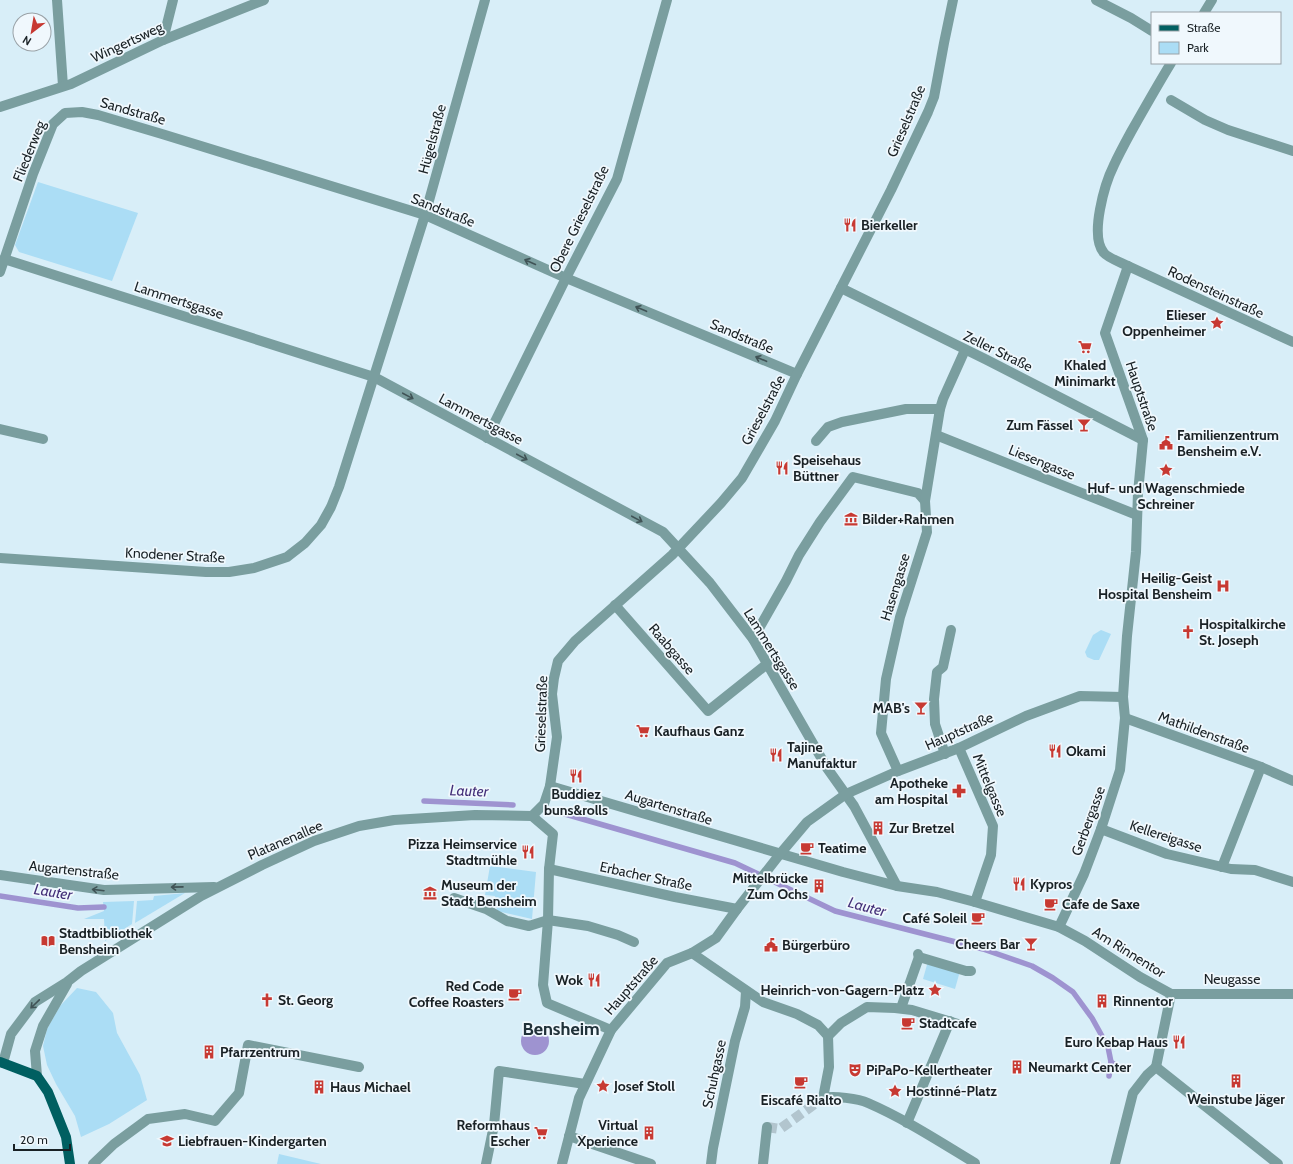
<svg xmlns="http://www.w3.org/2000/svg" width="1293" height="1164" viewBox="0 0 1293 1164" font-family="Cabin,sans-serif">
  <rect width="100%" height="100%" fill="#d8eef8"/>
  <!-- green -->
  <g fill="#abddf5">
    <path d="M38,182L138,213L112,281L19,252L15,245Z"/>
    <path d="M1101,630L1111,634L1099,660H1094L1087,657L1085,652L1093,635Z"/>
    <path d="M490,866L536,872L532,919L497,911L495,896L485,895Z"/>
    <path d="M185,893L135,923L137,901L153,900L154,896Z"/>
    <path d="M134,901L132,924L105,941L104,919H84L104,911L103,902Z"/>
    <path d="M928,961L960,971L955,989L923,979Z"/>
    <path d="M77,988L96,992L113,1013L117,1033L140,1075L147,1100L109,1124L81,1137L75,1116L56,1084L47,1065L43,1046L47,1029L60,1006Z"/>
    <path d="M279,1154L321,1164H277Z"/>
  </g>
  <!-- water -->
  <circle fill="#9e93d0" cx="535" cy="1041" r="14"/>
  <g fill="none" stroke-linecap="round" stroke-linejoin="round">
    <!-- stream -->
    <g stroke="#9e93d0" stroke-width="5.5">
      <path d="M424,801L513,805"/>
      <path d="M565,814L735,863L835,911L983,949L1032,966L1053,978L1073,992L1092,1018L1108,1047L1111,1062L1109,1076"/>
      <path d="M0,896L78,908L104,907"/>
      <path d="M1111,1062L1123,1070"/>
    </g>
    <!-- minor-tunnel -->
    <path stroke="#b2c5ce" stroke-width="10" stroke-dasharray="10 5" stroke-linecap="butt" d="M767,1127L780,1129L823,1098"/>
    <!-- minor -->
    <g stroke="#7a9e9f" stroke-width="10">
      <path d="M57,0L63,86"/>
      <path d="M1096,0L1131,18L1152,31"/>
      <path d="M1204,13L1212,0"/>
      <path d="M163,40L173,0"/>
      <path d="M1171,63C1157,86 1144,109 1131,132C1125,143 1119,154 1114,165C1105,183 1089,236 1104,253C1108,258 1122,263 1128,266L1293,342"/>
      <path d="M1171,100L1205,120L1228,130L1293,151"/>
      <path d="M0,107L71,84L163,40L264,0"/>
      <path d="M4,259L374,377L663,532L710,583L753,639L827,768L854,806L897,886"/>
      <path d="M0,272L33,174L53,124L65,113L82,112L98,115L162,134L425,215L566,278L797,374"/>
      <path d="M841,288L987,360L1143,440"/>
      <path d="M0,429L43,439"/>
      <path d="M936,435L1137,515"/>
      <path d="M487,438L566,278L617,179L667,0"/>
      <path d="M816,441L828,427L842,422L906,409H940"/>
      <path d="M0,558L206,572H229L254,568L287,557L305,543L321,525L331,507L339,487L425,215L485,0"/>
      <path d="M615,605L708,711L767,664"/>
      <path d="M753,639L786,581L799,555L820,522L853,477L918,493L925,501"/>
      <path d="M1125,718L1261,767L1293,781"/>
      <path d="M959,748L993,826L991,855L975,902"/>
      <path d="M945,754L935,724L934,699L937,672L943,667L951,630"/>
      <path d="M898,771L881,733L886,679L900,617L927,532L925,501L940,409L943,399L965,350"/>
      <path d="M550,786L843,872L897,886L937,892L975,902L1059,927L1085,941L1140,977L1171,994L1156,1067"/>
      <path d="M532,816L553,834L549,869L548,920L543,985L547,1003L611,1030"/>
      <path d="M1101,829L1167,854L1231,869L1255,870L1293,882"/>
      <path d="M1222,867L1261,767"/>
      <path d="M549,869L675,897L737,909"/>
      <path d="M0,875L104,890L214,887"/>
      <path d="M454,898L486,909L507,921L529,926L548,920L588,926L618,935L634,942"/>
      <path d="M1059,927L1084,874L1101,829L1120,770L1125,718L1123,697L1127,636L1136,552L1138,493L1143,440L1105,333L1128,266"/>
      <path d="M692,953L763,1002L797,1014L818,1025L828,1036L829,1067L823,1098C833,1095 859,1099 868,1103C905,1119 940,1142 975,1163V1164"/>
      <path d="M918,954L919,957L966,971H971"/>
      <path d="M1171,994H1293"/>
      <path d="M901,1008L919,957"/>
      <path d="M828,1036L841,1023L867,1007L895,1008L912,1010L958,1024"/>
      <path d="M3,1063L11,1034L35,1002L67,982L81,971L201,896L262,865L314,841L359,826L394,820L475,815L532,816L544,804L550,786L557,737L552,694L554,678L558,661L575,641L672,555L721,503L742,478L775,421L797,374L891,190L928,112L934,97L937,81L944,43L953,0"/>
      <path d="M1156,1067L1278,1164"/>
      <path d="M37,1076L35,1051L43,1026L67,984"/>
      <path d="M907,1123L950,1021"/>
      <path d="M569,1136L651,1164"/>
      <path d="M93,1164L114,1144L148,1119L185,1114L215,1121L239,1093L248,1045L359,1067"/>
      <path d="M486,1164L494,1125L499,1071L585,1084"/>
      <path d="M562,1164L579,1098L611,1030L667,963L692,953L716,938L737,909L780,854L807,822L846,794L898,771L959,748L1026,716L1080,696L1123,697"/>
      <path d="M711,1164L713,1148L735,1041L745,1007L746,991"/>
      <path d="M763,1164L767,1127"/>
      <path d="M1115,1164L1133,1093L1147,1075L1156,1067"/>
    </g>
    <!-- major -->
    <path stroke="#005f61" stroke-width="10" d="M0,1062L37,1076L48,1092L66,1137L70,1164"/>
  </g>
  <!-- one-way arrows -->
  <defs><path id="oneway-shaft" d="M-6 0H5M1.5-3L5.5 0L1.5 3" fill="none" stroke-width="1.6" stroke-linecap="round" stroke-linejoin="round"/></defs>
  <g stroke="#405356">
    <use href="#oneway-shaft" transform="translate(530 262) rotate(-156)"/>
    <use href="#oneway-shaft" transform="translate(641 309) rotate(-157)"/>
    <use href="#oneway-shaft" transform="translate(761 359) rotate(-157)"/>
    <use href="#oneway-shaft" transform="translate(408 396) rotate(28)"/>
    <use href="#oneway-shaft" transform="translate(522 457) rotate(28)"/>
    <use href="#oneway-shaft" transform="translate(637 519) rotate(28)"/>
    <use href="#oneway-shaft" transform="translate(177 887) rotate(179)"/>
    <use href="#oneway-shaft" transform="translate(98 890) rotate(-173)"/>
    <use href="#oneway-shaft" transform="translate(35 1004) rotate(136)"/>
  </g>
  <!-- icons -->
  <defs>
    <g id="restaurant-bare" transform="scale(1.08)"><path d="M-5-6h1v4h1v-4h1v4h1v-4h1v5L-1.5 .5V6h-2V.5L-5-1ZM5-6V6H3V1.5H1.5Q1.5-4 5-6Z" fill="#c73932" stroke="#f0f8fd" stroke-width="2.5" paint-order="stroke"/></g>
    <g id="sight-bare" transform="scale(1.08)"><path d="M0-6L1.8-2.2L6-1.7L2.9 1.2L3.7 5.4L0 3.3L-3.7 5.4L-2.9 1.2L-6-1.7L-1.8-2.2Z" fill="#c73932" stroke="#f0f8fd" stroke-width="2.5" paint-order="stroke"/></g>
    <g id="supermarket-bare" transform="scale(1.08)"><path d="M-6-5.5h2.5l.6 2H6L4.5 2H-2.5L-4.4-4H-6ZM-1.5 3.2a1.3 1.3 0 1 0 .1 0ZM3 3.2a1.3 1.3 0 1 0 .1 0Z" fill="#c73932" stroke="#f0f8fd" stroke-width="2.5" paint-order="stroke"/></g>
    <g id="bar-bare" transform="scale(1.08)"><path d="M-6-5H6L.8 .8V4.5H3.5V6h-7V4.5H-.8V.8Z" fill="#c73932" stroke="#f0f8fd" stroke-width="2.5" paint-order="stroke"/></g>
    <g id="civic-bare" transform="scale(1.08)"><path d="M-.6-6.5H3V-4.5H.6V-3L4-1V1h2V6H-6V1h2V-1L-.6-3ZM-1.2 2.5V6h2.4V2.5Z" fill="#c73932" stroke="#f0f8fd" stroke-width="2.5" paint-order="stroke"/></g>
    <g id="museum-bare" transform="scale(1.08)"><path d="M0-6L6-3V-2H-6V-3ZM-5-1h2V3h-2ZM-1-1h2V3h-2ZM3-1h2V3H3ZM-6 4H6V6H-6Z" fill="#c73932" stroke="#f0f8fd" stroke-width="2.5" paint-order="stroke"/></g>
    <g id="hospital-bare" transform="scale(1.08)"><path d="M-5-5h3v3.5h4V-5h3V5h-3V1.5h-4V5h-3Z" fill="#c73932" stroke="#f0f8fd" stroke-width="2.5" paint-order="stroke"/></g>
    <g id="church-bare" transform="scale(1.08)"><path d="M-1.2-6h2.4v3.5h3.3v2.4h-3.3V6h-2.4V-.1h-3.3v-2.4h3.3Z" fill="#c73932" stroke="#f0f8fd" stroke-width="2.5" paint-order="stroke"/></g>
    <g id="pharmacy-bare" transform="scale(1.08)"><path d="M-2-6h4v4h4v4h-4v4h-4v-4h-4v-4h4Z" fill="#c73932" stroke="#f0f8fd" stroke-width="2.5" paint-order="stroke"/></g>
    <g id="building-bare" transform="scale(1.08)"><path d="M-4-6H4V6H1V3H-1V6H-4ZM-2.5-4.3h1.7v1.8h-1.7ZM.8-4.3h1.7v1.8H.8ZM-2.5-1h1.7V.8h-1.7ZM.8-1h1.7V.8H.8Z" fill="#c73932" stroke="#f0f8fd" stroke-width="2.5" paint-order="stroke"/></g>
    <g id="cafe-bare" transform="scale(1.08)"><path d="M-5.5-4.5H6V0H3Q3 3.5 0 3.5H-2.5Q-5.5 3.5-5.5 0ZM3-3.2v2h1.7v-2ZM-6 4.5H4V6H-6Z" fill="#c73932" stroke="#f0f8fd" stroke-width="2.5" paint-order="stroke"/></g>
    <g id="library-bare" transform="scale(1.08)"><path d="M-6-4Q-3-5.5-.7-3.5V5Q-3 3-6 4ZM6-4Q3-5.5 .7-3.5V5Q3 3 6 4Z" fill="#c73932" stroke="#f0f8fd" stroke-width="2.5" paint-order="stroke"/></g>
    <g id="theatre-bare" transform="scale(1.08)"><path d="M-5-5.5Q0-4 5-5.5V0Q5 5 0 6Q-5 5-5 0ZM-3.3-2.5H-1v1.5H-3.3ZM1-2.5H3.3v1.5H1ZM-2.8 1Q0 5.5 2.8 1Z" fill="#c73932" stroke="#f0f8fd" stroke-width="2.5" paint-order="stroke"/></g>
    <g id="school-bare" transform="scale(1.08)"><path d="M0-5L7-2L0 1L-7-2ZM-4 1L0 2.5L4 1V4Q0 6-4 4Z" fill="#c73932" stroke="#f0f8fd" stroke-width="2.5" paint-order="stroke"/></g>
  </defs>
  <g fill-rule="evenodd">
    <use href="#restaurant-bare" x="850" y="225"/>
    <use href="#sight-bare" x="1217" y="323"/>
    <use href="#supermarket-bare" x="1085" y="347"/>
    <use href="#bar-bare" x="1084" y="425"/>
    <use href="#civic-bare" x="1166" y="443"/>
    <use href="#restaurant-bare" x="782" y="468"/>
    <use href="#sight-bare" x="1166" y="470"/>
    <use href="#museum-bare" x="851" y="519"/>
    <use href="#hospital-bare" x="1223" y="586"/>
    <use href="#church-bare" x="1188" y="632"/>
    <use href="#bar-bare" x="921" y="708"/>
    <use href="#supermarket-bare" x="643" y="731"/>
    <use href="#restaurant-bare" x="1055" y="751"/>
    <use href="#restaurant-bare" x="776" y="755"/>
    <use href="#restaurant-bare" x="576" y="776"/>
    <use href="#pharmacy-bare" x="959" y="791"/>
    <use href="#building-bare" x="878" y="828"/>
    <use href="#cafe-bare" x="807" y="848"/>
    <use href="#restaurant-bare" x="528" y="852"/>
    <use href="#restaurant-bare" x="1019" y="884"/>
    <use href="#building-bare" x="819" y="886"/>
    <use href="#museum-bare" x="430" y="893"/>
    <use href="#cafe-bare" x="1051" y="904"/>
    <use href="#cafe-bare" x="978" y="918"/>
    <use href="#library-bare" x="48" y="941"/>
    <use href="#bar-bare" x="1031" y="944"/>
    <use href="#civic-bare" x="771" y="945"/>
    <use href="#restaurant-bare" x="594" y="980"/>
    <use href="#sight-bare" x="935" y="990"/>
    <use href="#cafe-bare" x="515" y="994"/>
    <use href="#church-bare" x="267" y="1000"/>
    <use href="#building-bare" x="1102" y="1001"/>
    <use href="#cafe-bare" x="908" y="1023"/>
    <use href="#restaurant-bare" x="1179" y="1042"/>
    <use href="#building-bare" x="209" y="1052"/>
    <use href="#building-bare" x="1017" y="1067"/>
    <use href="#theatre-bare" x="855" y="1070"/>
    <use href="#building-bare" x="1236" y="1081"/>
    <use href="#cafe-bare" x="801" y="1082"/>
    <use href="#sight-bare" x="603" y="1086"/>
    <use href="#building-bare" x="319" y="1087"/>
    <use href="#sight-bare" x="895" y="1091"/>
    <use href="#supermarket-bare" x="541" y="1133"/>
    <use href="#building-bare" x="649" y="1133"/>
    <use href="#school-bare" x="167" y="1141"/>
  </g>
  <g text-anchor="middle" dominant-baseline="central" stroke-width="3.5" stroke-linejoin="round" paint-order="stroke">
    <!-- street labels -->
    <g font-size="14" fill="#192125" stroke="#f0f8fd">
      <text transform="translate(127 42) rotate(-25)">Wingertsweg</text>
      <text transform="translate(133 111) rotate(16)">Sandstraße</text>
      <text transform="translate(906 121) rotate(-67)">Grieselstraße</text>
      <text transform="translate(432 139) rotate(-75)">Hügelstraße</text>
      <text transform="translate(29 151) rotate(-68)">Fliederweg</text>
      <text transform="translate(443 210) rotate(22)">Sandstraße</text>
      <text transform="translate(579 219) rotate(-64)">Obere Grieselstraße</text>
      <text transform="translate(1216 292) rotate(25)">Rodensteinstraße</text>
      <text transform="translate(179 300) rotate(18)">Lammertsgasse</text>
      <text transform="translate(742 336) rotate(23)">Sandstraße</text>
      <text transform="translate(998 351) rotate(26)">Zeller Straße</text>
      <text transform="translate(1142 396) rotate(71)">Hauptstraße</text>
      <text transform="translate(763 410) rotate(-62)">Grieselstraße</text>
      <text transform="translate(481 419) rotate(28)">Lammertsgasse</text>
      <text transform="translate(1042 462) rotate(22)">Liesengasse</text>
      <text transform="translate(175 555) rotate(3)">Knodener Straße</text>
      <text transform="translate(895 587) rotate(-73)">Hasengasse</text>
      <text transform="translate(672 649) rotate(49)">Raabgasse</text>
      <text transform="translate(772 649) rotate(58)">Lammertsgasse</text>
      <text transform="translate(541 714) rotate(-88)">Grieselstraße</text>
      <text transform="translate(959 731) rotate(-24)">Hauptstraße</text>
      <text transform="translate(1204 732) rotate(20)">Mathildenstraße</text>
      <text transform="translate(990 785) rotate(67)">Mittelgasse</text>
      <text transform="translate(669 807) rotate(17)">Augartenstraße</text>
      <text transform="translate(1088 821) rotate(-70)">Gerbergasse</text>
      <text transform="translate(1166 836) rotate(18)">Kellereigasse</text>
      <text transform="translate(285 840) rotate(-23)">Platanenallee</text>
      <text transform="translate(74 870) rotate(6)">Augartenstraße</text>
      <text transform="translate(646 876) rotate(12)">Erbacher Straße</text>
      <text transform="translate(1129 952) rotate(32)">Am Rinnentor</text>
      <text x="1232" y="979">Neugasse</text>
      <text transform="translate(631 985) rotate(-49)">Hauptstraße</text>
      <text transform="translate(714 1074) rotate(-78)">Schuhgasse</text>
    </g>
    <!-- poi labels -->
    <g font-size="14" font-weight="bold" fill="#192125" stroke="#f0f8fd" text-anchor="start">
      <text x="861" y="225">Bierkeller</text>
      <text x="1206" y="315" text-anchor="end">Elieser<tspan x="1206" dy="16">Oppenheimer</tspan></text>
      <text x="1085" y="365" text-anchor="middle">Khaled<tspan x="1085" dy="16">Minimarkt</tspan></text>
      <text x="1073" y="425" text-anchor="end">Zum Fässel</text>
      <text x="1177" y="435">Familienzentrum<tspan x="1177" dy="16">Bensheim e.V.</tspan></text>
      <text x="793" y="460">Speisehaus<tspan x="793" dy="16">Büttner</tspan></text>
      <text x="1166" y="488" text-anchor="middle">Huf- und Wagenschmiede<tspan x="1166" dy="16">Schreiner</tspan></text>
      <text x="862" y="519">Bilder+Rahmen</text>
      <text x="1212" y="578" text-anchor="end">Heilig-Geist<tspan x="1212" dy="16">Hospital Bensheim</tspan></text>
      <text x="1199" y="624">Hospitalkirche<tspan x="1199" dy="16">St. Joseph</tspan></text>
      <text x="910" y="708" text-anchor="end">MAB's</text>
      <text x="654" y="731">Kaufhaus Ganz</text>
      <text x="787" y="747">Tajine<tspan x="787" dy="16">Manufaktur</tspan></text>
      <text x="1066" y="751">Okami</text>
      <text x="948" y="783" text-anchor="end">Apotheke<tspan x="948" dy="16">am Hospital</tspan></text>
      <text x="576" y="794" text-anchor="middle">Buddiez<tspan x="576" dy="16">buns&amp;rolls</tspan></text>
      <text x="889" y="828">Zur Bretzel</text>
      <text x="517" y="844" text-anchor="end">Pizza Heimservice<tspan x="517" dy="16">Stadtmühle</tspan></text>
      <text x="818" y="848">Teatime</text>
      <text x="808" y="878" text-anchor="end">Mittelbrücke<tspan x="808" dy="16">Zum Ochs</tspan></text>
      <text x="1030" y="884">Kypros</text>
      <text x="441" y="885">Museum der<tspan x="441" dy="16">Stadt Bensheim</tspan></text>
      <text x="1062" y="904">Cafe de Saxe</text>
      <text x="967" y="918" text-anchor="end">Café Soleil</text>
      <text x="59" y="933">Stadtbibliothek<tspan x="59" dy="16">Bensheim</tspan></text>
      <text x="1020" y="944" text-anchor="end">Cheers Bar</text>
      <text x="782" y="945">Bürgerbüro</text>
      <text x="583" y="980" text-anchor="end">Wok</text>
      <text x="504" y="986" text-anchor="end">Red Code<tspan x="504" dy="16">Coffee Roasters</tspan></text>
      <text x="924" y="990" text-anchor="end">Heinrich-von-Gagern-Platz</text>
      <text x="278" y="1000">St. Georg</text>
      <text x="1113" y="1001">Rinnentor</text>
      <text x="919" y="1023">Stadtcafe</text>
      <text x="1168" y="1042" text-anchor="end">Euro Kebap Haus</text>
      <text x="220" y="1052">Pfarrzentrum</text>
      <text x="1028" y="1067">Neumarkt Center</text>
      <text x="866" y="1070">PiPaPo-Kellertheater</text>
      <text x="614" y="1086">Josef Stoll</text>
      <text x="330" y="1087">Haus Michael</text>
      <text x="906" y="1091">Hostinné-Platz</text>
      <text x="1236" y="1099" text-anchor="middle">Weinstube Jäger</text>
      <text x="801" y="1100" text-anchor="middle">Eiscafé Rialto</text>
      <text x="530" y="1125" text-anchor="end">Reformhaus<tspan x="530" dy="16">Escher</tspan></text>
      <text x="638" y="1125" text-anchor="end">Virtual<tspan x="638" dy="16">Xperience</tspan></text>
      <text x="178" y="1141">Liebfrauen-Kindergarten</text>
    </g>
    <!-- water labels -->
    <g font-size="15" font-style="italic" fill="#443079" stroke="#f0f8fd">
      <text transform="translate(469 791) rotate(2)">Lauter</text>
      <text transform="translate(53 892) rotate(9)">Lauter</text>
      <text transform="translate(867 907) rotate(15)">Lauter</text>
    </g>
    <!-- district labels -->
    <g font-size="18" font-weight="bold" fill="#203139" stroke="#f0f8fd">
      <text x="561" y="1029">Bensheim</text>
    </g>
  </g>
  <!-- legend -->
  <rect x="1151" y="12" width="130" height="52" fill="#f0f8fd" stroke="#9aa2a7"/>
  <rect x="1159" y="25" width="20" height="6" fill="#005f61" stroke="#9aa2a7"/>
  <text x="1187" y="32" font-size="12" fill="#192125">Straße</text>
  <rect x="1159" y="42" width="20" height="12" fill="#abddf5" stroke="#9aa2a7"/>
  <text x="1187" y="52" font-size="12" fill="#192125">Park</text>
  <!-- north arrow -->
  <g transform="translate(32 32) rotate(211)"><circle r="19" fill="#f0f8fd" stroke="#9aa2a7"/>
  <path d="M0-3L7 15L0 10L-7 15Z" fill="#c73932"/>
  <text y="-6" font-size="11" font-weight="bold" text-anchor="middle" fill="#192125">N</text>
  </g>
  <!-- scale -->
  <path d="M14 1144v6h56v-6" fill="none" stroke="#192125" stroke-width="2"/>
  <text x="20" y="1144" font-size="12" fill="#192125" stroke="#f0f8fd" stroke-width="3" paint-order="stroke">20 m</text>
</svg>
